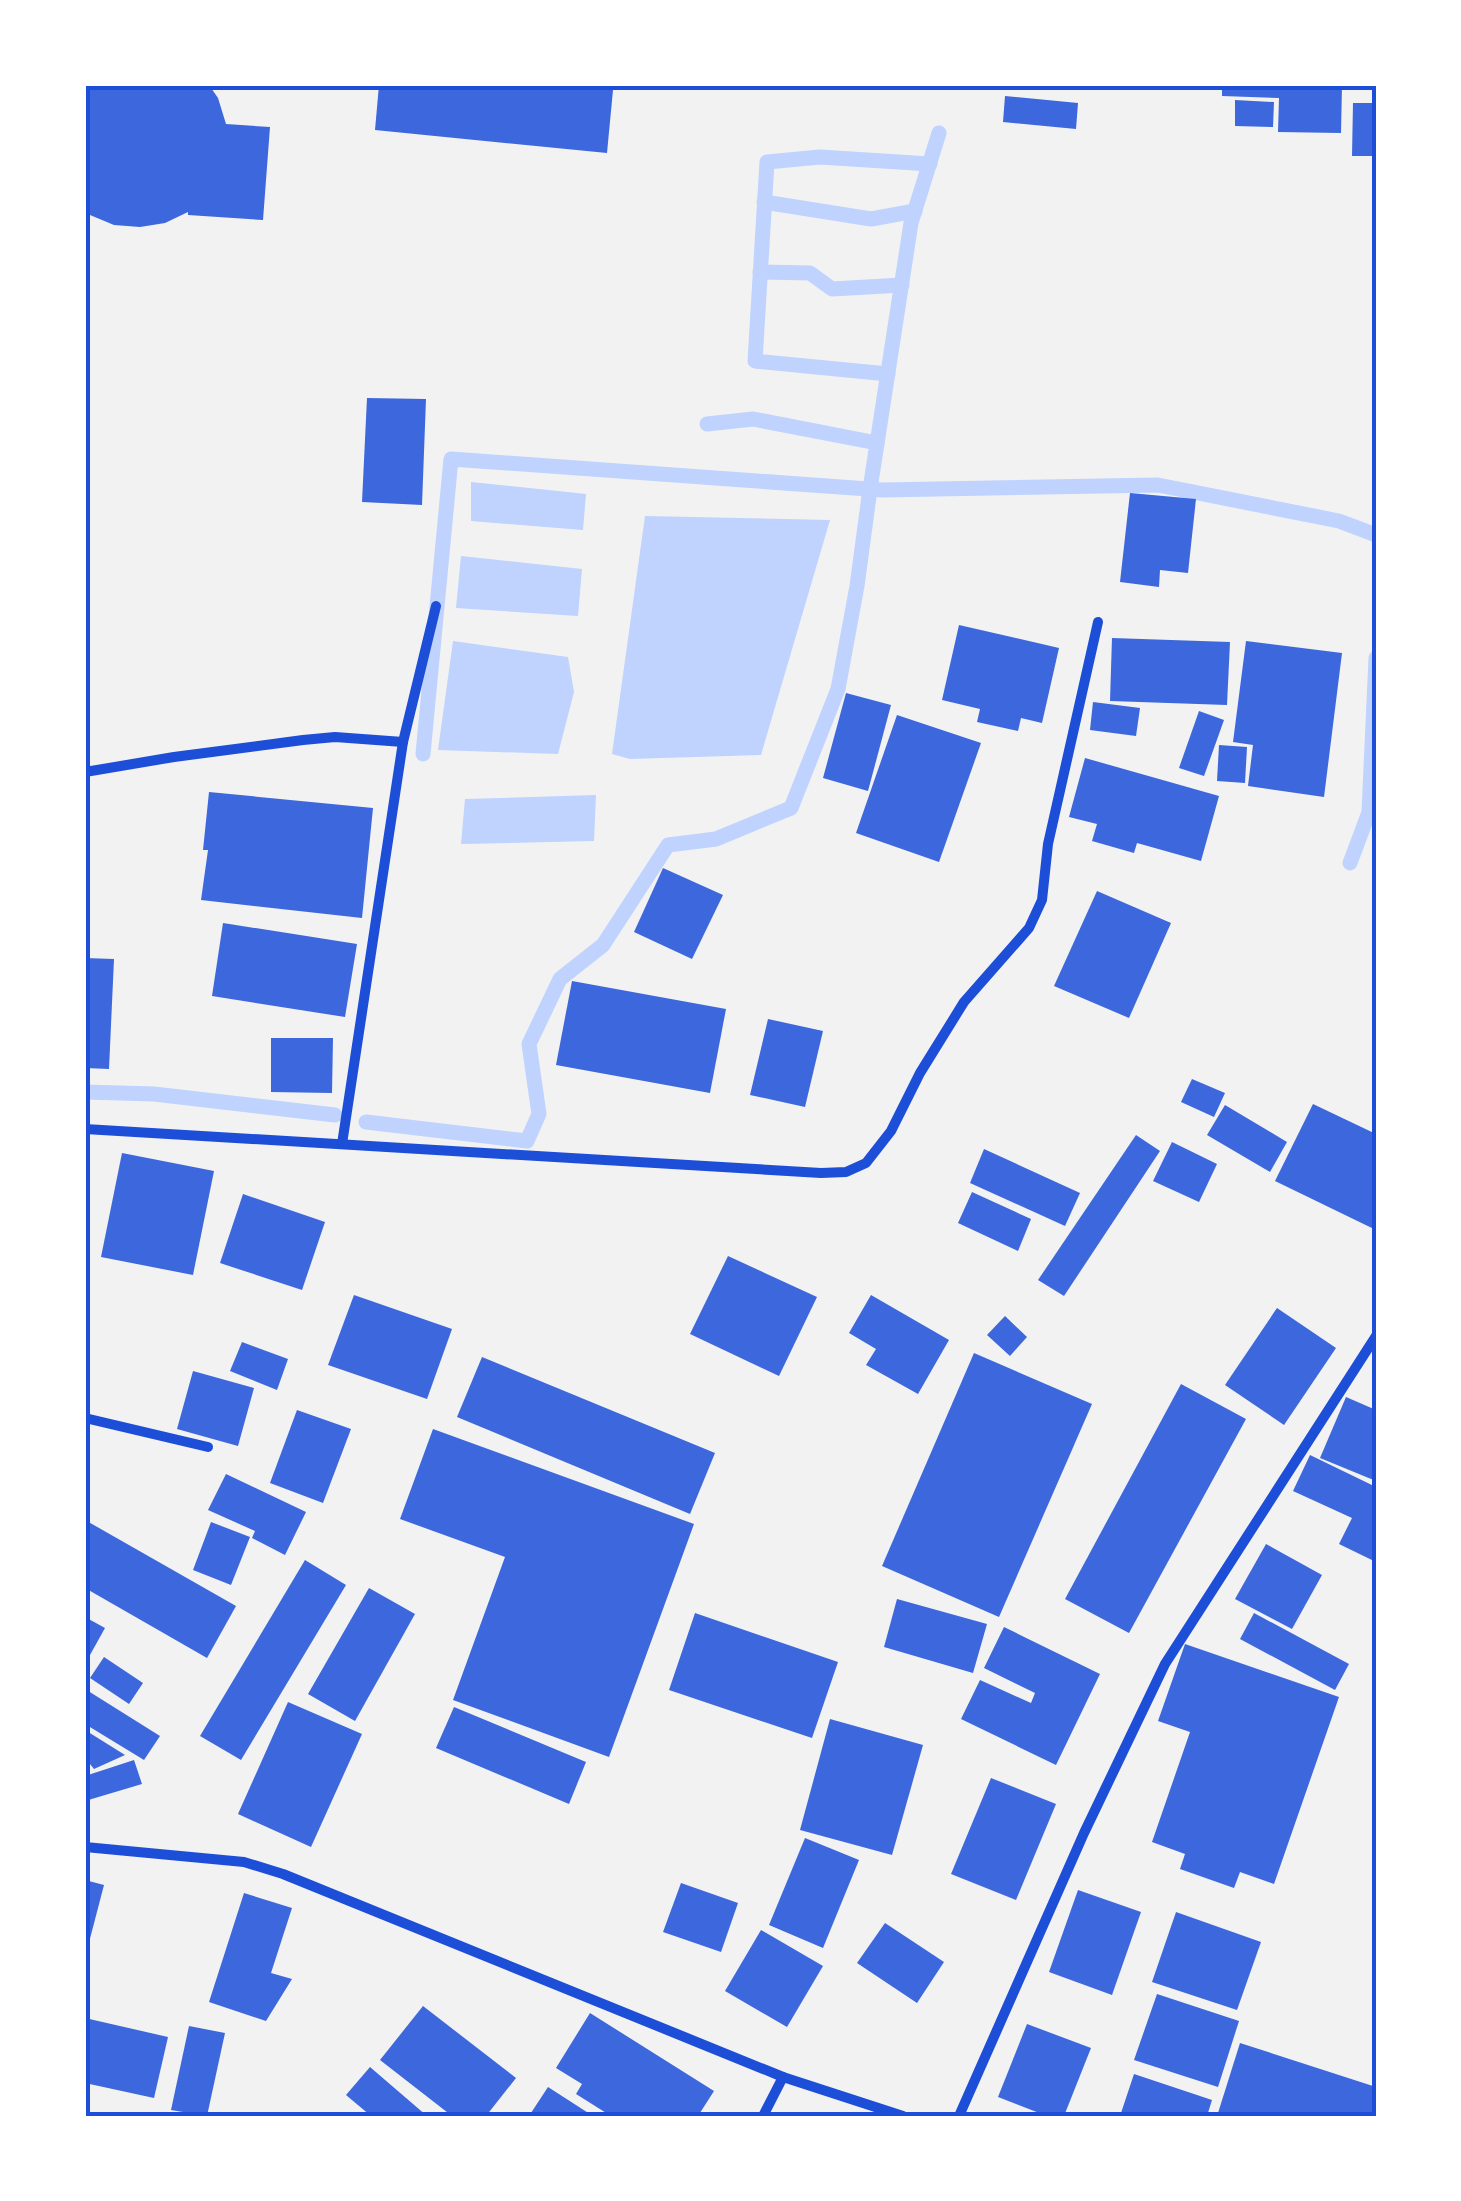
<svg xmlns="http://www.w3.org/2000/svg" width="1461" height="2201" viewBox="0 0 1461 2201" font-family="'Noto Sans',sans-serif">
  <rect width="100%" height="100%" fill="#f2f2f2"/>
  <!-- water -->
  <g fill="#bfd3fe">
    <path d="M471,482L586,494L583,530L471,521Z"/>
    <path d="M645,516L830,520L761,755L630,759L612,754Z"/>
    <path d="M461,556L582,569L578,616L456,608Z"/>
    <path d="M453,641L568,657L574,692L558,754L438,750Z"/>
    <path d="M596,795L594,841L461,844L465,799Z"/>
  </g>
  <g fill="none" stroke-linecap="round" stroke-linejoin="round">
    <!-- stream -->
    <g stroke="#bfd3fe" stroke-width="15">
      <path d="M764,202L871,219L915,211"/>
      <path d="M760,272L810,273L832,289L902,285"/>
      <path d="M888,374L755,361L767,162L820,157L930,164"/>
      <path d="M707,424L753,419L877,443"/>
      <path d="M423,754L451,459L882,490L1158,485L1339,521L1376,535"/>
      <path d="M1350,863L1369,812L1376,658"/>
      <path d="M85,1092L154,1094L335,1115"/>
      <path d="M366,1122L527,1141L539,1114L529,1044L560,979L603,945L668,845L716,839L791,808L838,689L857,586L870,489L911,223L939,133"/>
    </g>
  </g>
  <!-- building -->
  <g fill="#3d67dc">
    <path d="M85,85H209L218,98L226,124L270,127L263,220L188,215V212L165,223L140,227L114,225L90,215L85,211Z"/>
    <path d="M379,85H563L613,90L607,153L375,130Z"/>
    <path d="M1222,85H1342L1341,133L1278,132L1279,98L1222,96Z"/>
    <path d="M1005,96L1078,103L1076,129L1003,122Z"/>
    <path d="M1235,100L1274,102L1273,127L1235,126Z"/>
    <path d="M1353,103H1376V156H1352Z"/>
    <path d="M367,398L426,399L422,505L362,502Z"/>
    <path d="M1130,493L1196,499L1188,573L1160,570L1159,587L1120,582Z"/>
    <path d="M959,625L1059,648L1042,723L1021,718L1018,731L977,722L980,709L942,700Z"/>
    <path d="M1112,638L1230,642L1227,705L1110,701Z"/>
    <path d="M1246,641L1342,653L1324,797L1248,786L1253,745L1233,742Z"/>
    <path d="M846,693L891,705L868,791L823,778Z"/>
    <path d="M1093,702L1140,708L1136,736L1090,730Z"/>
    <path d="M1199,711L1224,720L1204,776L1179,768Z"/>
    <path d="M897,715L981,743L939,862L856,833Z"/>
    <path d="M1219,745L1247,747L1245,783L1217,781Z"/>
    <path d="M1085,758L1219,796L1201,861L1137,843L1134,853L1092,841L1097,824L1069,817Z"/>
    <path d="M209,792L373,808L362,918L201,900L208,850H203Z"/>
    <path d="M663,868L723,895L692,959L634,932Z"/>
    <path d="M1097,891L1171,923L1129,1018L1054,986Z"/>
    <path d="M223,923L357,944L345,1017L212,996Z"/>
    <path d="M85,958L114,959L109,1069L85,1068Z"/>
    <path d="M572,981L726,1009L710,1093L556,1065Z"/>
    <path d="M768,1019L823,1031L805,1107L750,1095Z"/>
    <path d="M271,1038H333L332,1093L271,1092Z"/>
    <path d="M1192,1079L1225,1093L1214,1117L1181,1102Z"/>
    <path d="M1313,1104L1376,1134V1230L1275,1181Z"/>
    <path d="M1225,1105L1287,1142L1270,1172L1207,1135Z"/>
    <path d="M1136,1135L1160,1151L1064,1296L1038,1280Z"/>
    <path d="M1172,1142L1217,1164L1199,1202L1153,1181Z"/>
    <path d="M984,1149L1080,1193L1065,1226L970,1183Z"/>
    <path d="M122,1153L214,1171L193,1275L101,1257Z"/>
    <path d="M972,1192L1031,1219L1018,1251L958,1223Z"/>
    <path d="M243,1194L325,1222L302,1290L220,1263Z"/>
    <path d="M728,1256L817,1297L779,1376L690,1334Z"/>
    <path d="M354,1295L452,1329L427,1399L328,1365Z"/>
    <path d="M871,1295L949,1340L918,1394L866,1365L876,1349L849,1333Z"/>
    <path d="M1277,1308L1336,1348L1284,1425L1225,1385Z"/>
    <path d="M1005,1316L1027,1337L1010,1356L987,1335Z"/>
    <path d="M242,1342L288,1359L277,1390L230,1371Z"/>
    <path d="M974,1353L1092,1404L999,1617L882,1566Z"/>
    <path d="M482,1357L715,1453L690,1514L457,1417Z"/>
    <path d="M193,1371L254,1388L238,1446L177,1429Z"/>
    <path d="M1181,1384L1246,1419L1129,1633L1065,1599Z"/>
    <path d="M1346,1397L1376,1410V1481L1320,1458Z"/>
    <path d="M297,1410L351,1429L323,1503L270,1483Z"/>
    <path d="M433,1429L694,1524L609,1757L453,1700L505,1557L400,1519Z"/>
    <path d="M1310,1455L1376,1487V1562L1339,1544L1352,1518L1293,1491Z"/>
    <path d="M226,1474L306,1512L285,1555L252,1538L255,1531L208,1510Z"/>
    <path d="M85,1520L236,1606L207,1658L85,1588Z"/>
    <path d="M211,1522L250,1537L231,1585L193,1570Z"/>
    <path d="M1266,1544L1322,1575L1292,1629L1235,1599Z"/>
    <path d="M305,1560L346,1585L241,1760L200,1736Z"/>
    <path d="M369,1588L415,1614L355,1721L308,1694Z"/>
    <path d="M897,1599L987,1624L973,1673L884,1647Z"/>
    <path d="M695,1613L838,1662L812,1738L669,1690Z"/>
    <path d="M1254,1613L1349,1664L1335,1690L1240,1639Z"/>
    <path d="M85,1617L105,1628L85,1664Z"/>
    <path d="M1004,1627L1100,1674L1056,1765L961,1719L980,1680L1031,1703L1035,1693L984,1668Z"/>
    <path d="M1185,1644L1339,1697L1274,1884L1240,1872L1234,1888L1180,1869L1185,1854L1152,1842L1190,1732L1158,1721Z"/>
    <path d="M104,1657L143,1683L129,1704L90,1678Z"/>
    <path d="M85,1689L160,1736L144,1760L85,1724Z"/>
    <path d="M288,1702L362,1734L311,1847L238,1814Z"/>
    <path d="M454,1707L586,1762L569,1804L436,1748Z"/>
    <path d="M830,1719L923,1745L892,1855L800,1830Z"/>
    <path d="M85,1730L125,1755L94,1769L85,1758Z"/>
    <path d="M134,1760L142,1784L85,1801V1776Z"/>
    <path d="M991,1778L1056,1804L1016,1900L951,1874Z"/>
    <path d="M805,1838L859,1860L823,1948L769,1925Z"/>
    <path d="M85,1880L104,1885L86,1954L85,1953Z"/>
    <path d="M681,1883L738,1903L721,1952L663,1932Z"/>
    <path d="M1078,1890L1141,1912L1112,1995L1049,1972Z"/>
    <path d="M244,1893L292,1908L271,1973L292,1979L266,2021L209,2002Z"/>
    <path d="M1176,1912L1261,1942L1237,2010L1152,1982Z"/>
    <path d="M885,1923L944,1962L917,2003L857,1963Z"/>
    <path d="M761,1930L823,1966L787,2027L725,1991Z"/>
    <path d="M1157,1994L1239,2021L1218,2087L1134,2060Z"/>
    <path d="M423,2006L516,2078L486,2116H452L380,2060Z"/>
    <path d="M590,2013L714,2091L698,2116H611L576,2094L582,2084L556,2068Z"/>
    <path d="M85,2018L168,2037L154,2098L85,2083Z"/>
    <path d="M1027,2024L1091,2048L1064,2116H1047L998,2097Z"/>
    <path d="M189,2026L225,2033L207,2116L171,2110Z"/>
    <path d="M1240,2043L1376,2087V2116H1227L1218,2113Z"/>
    <path d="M370,2067L427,2116H371L346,2095Z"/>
    <path d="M1134,2074L1212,2100L1207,2116H1120Z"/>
    <path d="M548,2087L593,2116H529Z"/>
  </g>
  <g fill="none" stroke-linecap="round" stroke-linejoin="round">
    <!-- minor -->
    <g stroke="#1d4ed8" stroke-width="10">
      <path d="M85,772L174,757L303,740L335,737L403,742"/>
      <path d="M85,1129L821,1173L846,1172L866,1163L891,1131L920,1073L964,1002L1029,928L1042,900L1048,844L1098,622"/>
      <path d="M342,1144L403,742L436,606"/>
      <path d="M85,1418L208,1447"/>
      <path d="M85,1847L244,1862L283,1874L783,2077L903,2116"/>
      <path d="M763,2116L783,2077"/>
      <path d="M959,2116L1084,1833L1165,1664L1376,1336"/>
    </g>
  </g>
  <!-- border -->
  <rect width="1461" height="2201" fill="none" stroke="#ffffff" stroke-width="175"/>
  <rect x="88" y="88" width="1286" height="2026" fill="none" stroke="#1d4ed8" stroke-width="4"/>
</svg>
